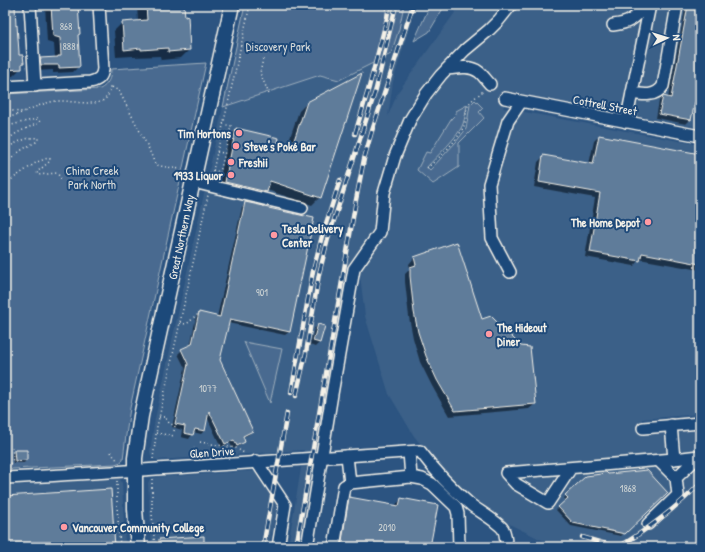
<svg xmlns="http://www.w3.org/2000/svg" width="705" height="552" viewBox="0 0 705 552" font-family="'Patrick Hand',sans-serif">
  <rect width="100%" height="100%" fill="#2c5481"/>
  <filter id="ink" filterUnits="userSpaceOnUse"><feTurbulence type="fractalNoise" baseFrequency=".025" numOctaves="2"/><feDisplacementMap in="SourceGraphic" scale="8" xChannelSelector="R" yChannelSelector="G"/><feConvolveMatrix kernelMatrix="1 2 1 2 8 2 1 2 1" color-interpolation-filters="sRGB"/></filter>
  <g filter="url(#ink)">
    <!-- built -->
    <g fill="#3b6088">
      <path d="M404,5H418L412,18L393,82L388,116L398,92L454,14L459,5H700V121H698L696,127L511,93L503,108L700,145V414L642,419L643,435L700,430V547H563L544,541L495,517L450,481L414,436L389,394L365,316L359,267L311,547H288L304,450L157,460L153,459L151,456L150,451L155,419L223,107L320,75L339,80L399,29Z"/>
      <path d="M251,471L257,472L279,498L269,547H152L148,483L150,479L156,477Z"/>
      <path d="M115,478L120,479L122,483L125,547H5V486Z"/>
    </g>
    <!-- green -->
    <g fill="#496b90" stroke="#9eaebc">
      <path d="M245,5H404L399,29L391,54L339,80L320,75L223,107Z"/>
      <path d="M430,5H445L429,32L414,41Z"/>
      <path d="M206,63L130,408L126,435L123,459L121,462L115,464L12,469L10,471H5V94L100,89C108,85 111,78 111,69Z"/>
      <path d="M475,100L483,108L479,112L484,118L459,143V167L433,184L417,170L426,152L430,153L451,119L456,114V111L467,105C466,111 465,118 463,124C459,136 436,157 427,167L430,170L456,142L466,129L470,105Z"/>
      <path d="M244,342L282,349L270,403Z"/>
    </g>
    <!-- shadow -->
    <g fill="#0007">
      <path d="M5,5H15L16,9L14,10L18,56L23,63L21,65V68L13,76L5,77Z"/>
      <path d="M45,5H77V35L79,66L73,72L53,73V70L35,71V65L41,59L55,58L54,44L47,42Z"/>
      <path d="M137,5H183L189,50L181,58L161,60L160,56L133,57V56L116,57L114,31L122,23L138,22Z"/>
      <path d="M608,5H621L615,12Z"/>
      <path d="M686,5H700V97L699,102L695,106H693L690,120L686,124L656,118L659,101L663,97L668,98Z"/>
      <path d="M307,103L320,197L312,205L267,190L266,192L258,200L217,190L229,137L237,129L276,147L286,149L299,111Z"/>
      <path d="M599,136L700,155V270L639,259L634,266L585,257L595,198L534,187L538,162L544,156L589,164L594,141Z"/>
      <path d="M246,203L313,219L289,332L285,335L228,323L219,360L252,431L248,435L242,437L244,442L241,445L233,449L230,443L221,447L207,417L204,431L201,434L193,432L192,435L189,439L181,437L182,430L172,427L185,368L178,354L182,350L190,347L196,317L199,313L217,317L242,207Z"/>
      <path d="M414,258L535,404L529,409L449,416L432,386L420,362L413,338L409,317L405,282V274L410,269L409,264Z"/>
      <path d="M318,325L319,343L315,347L310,345L314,329Z"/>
      <path d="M15,451H26V460L24,463H13L12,454Z"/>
      <path d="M608,475L667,493L621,536L571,526L556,510L566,501L564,498L586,477Z"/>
      <path d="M350,498L395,506L401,499L429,547H337L344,504Z"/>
      <path d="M159,540L203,547H157L156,542Z"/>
    </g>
    <!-- building -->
    <g fill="#5e7b9a" stroke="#f4f1e8">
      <path d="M5,5H15L16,26L17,25L19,52V55H23L24,63H22V69L5,70Z"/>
      <path d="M51,5H78L80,34L78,35L80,67L59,68V65H41L40,58L58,57V56H61L60,38L53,36Z"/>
      <path d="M146,5H184L185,17L188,16L190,50L168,52V48L141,50V48L124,50L122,22L147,20Z"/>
      <path d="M688,5H700V103L695,102L691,120L659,114L663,96L671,98Z"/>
      <path d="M362,73L321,198L270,181L267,192L225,182L236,128L279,138L277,146L291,149L307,102Z"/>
      <path d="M599,135L700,154V264L642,253L640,261L590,252L600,193L539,182L543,155L593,164Z"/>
      <path d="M245,202L264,206V207L314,218L290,332L230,319L220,360L253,431L243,436L245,442L237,446L234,440L225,444L209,411L205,431L195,429L193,435L184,433L185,426L175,424L188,364L181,349L192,344L199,312L220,317Z"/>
      <path d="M457,242L482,319L491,316L521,346L530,347L536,404L455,411L437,380L426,356L418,332L414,312L412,295L410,276V267L416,265L414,257Z"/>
      <path d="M318,324L325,326L320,343L313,341Z"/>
      <path d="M14,450H27V460L15,461Z"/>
      <path d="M647,470L668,493L625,534L573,523L558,507L568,498L565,495L586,476L601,474L603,472H606L608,474Z"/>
      <path d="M111,489L115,547H5V496Z"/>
      <path d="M349,497L399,506L401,498L438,505L430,547H341Z"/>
      <path d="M204,536V547H159V539Z"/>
    </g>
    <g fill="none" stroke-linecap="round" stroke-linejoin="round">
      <!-- minor casing -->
      <g stroke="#f4f1e8" stroke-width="14">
        <g id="minor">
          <path d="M30,5L35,86"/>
          <path d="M613,25C632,23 635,17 647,5"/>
          <path d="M447,69C457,68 470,65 479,72C483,75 486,80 490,84"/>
          <path d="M5,87L90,82C99,80 102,77 103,69L99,5"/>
          <path d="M632,93C643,95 656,97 663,86L677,5"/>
          <path d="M505,98L700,136"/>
          <path d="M626,122L650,5"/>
          <path d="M193,182L302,208"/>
          <path d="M510,272L492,238L489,184L508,121L521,102"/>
          <path d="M643,428L700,423"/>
          <path d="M409,452L411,477L422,479L432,484L456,507L458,514L459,547"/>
          <path d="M347,456L350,483"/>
          <path d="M674,459L699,456L676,478"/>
          <path d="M256,461L285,505L278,547"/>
          <path d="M571,468L548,503L516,484L506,473L674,459L671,425"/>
          <path d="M5,478C144,471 282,460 420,451C435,471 452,489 471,505C479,511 498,522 503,529C506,534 506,541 506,547"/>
          <path d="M648,524L678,495L676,478L659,461"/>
          <path d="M307,547L332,394L354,269L380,232L384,193L395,156L410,120L426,94L441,75L465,50L489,30L499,20L511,5"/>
          <path d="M334,547L344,486L350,483L411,477"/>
        </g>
      </g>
      <!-- major casing -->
      <g stroke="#f4f1e8" stroke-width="17">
        <path id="major" d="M138,547L135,509V458L141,416L232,5"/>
      </g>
      <!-- path -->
      <g stroke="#f4f1e8" stroke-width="1.5" stroke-dasharray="1 3" stroke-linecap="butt">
        <path d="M263,59L260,73L269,94"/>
        <path d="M5,108C11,111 19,113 26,111C29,110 32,108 35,107C41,105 48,102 56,101C67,100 93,106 102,101C108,98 110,92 110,86L119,91L148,147L155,164L160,166L180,169"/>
        <path d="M5,119L24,112"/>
        <path d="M5,127L19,123L37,119L40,122L39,123C27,128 14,133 5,142"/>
        <path d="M221,135L228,137"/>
        <path d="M5,149C14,144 27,136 38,138V140L36,142C22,149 14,154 5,167"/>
        <path d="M217,152L224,153"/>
        <path d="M427,168C439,158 456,142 463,128C467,121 465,110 469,104C472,99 479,95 483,91"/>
        <path d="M213,170L220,172"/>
        <path d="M212,175L250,5"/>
        <path d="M219,177L231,126L223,124"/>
        <path d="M5,184L37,162L48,158L50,159L49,162L37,172L38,175L57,173L62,180"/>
        <path d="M180,323C188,326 191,320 196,315H198"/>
        <path d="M159,417H165L169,423L175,426L174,431H176"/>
        <path d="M156,433L175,436"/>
        <path d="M200,442L236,448L244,453"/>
        <path d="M111,452L115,458L119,460"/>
        <path d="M192,455L194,446"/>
        <path d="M153,459L157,427L208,195"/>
        <path d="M8,467L13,459L12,446"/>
        <path d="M152,479V514L155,547"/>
        <path d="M117,481V506L120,547"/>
      </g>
      <!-- minor -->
      <use href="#minor" stroke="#1f4a7a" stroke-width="11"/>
      <!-- major -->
      <use href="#major" stroke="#1f4a7a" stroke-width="14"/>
      <!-- rail casing -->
      <g stroke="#f4f1e8" stroke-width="4.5">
        <g id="rail">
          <path d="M355,134L369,87L387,18L389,5"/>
          <path d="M291,393L313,271L322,236L340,180"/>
          <path d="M296,396L306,353L319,274L328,239L376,89L396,5"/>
          <path d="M582,537L616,547"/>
          <path d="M263,547L287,413"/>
          <path d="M296,547L356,200L364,159L372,131L413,5"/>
          <path d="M619,547C648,529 676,508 700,484"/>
        </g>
      </g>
      <!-- rail -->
      <use href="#rail" stroke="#1f4a7a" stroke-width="3" stroke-dasharray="9" stroke-linecap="butt"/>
    </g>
  </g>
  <!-- markers -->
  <g fill="#ff9aa2" stroke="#1f4a7a" stroke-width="1.5">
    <circle cx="239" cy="133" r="4"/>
    <circle cx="236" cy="146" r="4"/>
    <circle cx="231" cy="162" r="4"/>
    <circle cx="231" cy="175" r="4"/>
    <circle cx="648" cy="222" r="4"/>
    <circle cx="274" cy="235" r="4"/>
    <circle cx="489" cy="334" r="4"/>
    <circle cx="64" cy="527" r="4"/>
  </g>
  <g text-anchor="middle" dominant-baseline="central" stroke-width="4" stroke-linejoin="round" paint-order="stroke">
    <!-- number labels -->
    <g font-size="10" fill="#ced4d4">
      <text x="66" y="26">868</text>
      <text x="69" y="46">888</text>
      <text x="262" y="292">901</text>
      <text x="208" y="388">1077</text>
      <text x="628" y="488">1868</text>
      <text x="387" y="527">2010</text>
    </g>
    <!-- park labels -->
    <g font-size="12" fill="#dadddb" stroke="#1f4a7a">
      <text x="278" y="46">Discovery Park</text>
      <text x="92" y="170">China Creek<tspan x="92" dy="14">Park North</tspan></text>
    </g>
    <!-- street labels -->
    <g font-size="12" fill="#f4f1e8" stroke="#1f4a7a">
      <text transform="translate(605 105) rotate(11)">Cottrell Street</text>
      <text transform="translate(181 237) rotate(-78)">Great Northern Way</text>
      <text transform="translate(212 452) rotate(-4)">Glen Drive</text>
    </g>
    <!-- poi labels -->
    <g font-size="12" font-weight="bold" fill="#f4f1e8" stroke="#1f4a7a" text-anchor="start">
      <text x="231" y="133" text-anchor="end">Tim Hortons</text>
      <text x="244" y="146">Steve's Poké Bar</text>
      <text x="239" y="162">Freshii</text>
      <text x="223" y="175" text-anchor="end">1933 Liquor</text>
      <text x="640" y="222" text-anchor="end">The Home Depot</text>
      <text x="282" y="228">Tesla Delivery<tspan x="282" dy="14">Center</tspan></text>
      <text x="497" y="327">The Hideout<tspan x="497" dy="14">Diner</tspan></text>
      <text x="72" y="527">Vancouver Community College</text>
    </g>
  </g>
  <!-- margin -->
  <rect width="705" height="552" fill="none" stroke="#1f4a7a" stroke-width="20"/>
  <rect x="10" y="10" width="685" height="532" fill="none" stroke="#f4f1e8" stroke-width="1.5" filter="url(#ink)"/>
  <!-- north arrow -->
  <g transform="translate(667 38) rotate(86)" stroke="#1f4a7a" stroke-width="3" paint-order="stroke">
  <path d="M0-3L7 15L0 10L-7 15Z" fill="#f4f1e8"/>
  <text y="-6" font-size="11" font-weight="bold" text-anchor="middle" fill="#f4f1e8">N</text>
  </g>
</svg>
